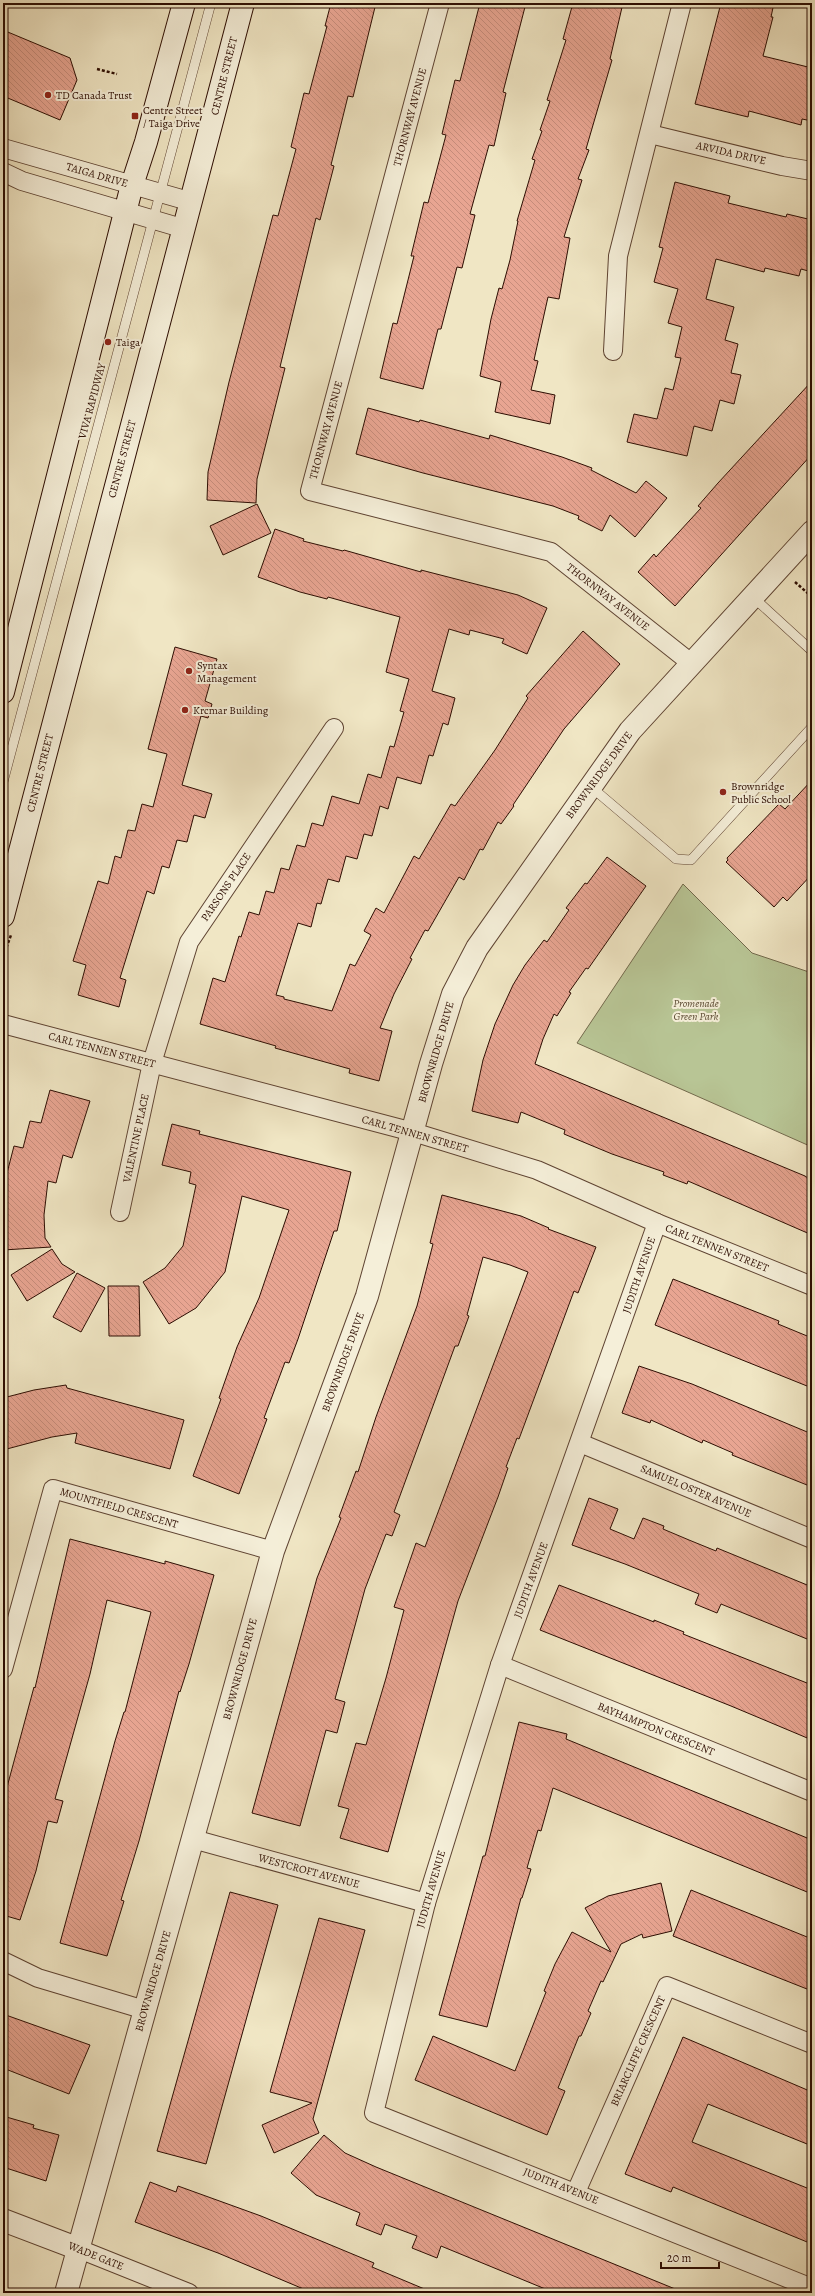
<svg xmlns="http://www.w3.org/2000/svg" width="815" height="2296" viewBox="0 0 815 2296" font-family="Alegreya,serif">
  <defs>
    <pattern id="building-back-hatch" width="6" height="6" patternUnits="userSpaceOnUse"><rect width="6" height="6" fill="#e8a592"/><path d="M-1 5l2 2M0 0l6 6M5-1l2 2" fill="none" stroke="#c78d7c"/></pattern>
  </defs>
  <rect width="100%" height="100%" fill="#f0e6c4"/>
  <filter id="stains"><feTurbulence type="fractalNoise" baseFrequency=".005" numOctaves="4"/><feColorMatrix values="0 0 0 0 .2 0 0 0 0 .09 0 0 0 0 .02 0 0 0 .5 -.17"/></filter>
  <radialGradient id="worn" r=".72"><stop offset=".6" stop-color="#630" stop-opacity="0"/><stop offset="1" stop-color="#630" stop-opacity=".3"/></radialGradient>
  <!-- green -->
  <path fill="#b8c595" stroke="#72694c" d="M683,884L752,953L812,973V1147L577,1043Z"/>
  <!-- building -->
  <g fill="url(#building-back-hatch)" stroke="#2d0d02">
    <path d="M331,3H376L353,97L348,96L331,165L334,166L320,220L316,218L280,367L285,368L257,479L256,503L207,500L208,472L229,382L273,215L278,216L296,149L291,147L304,93L309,94L327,26H325Z"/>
    <path d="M480,3H526L503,92L506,93L494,146L489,145L470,214L475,215L462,268L457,267L441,329H438L423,389L380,378L393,323L397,324L414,256H411L424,202L428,203L446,135L442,134L455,80L460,81Z"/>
    <path d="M573,3H623L610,59L612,60L586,149L589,150L578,179L582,180L564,237L570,238L559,299L548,297L534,360L538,361L531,390L555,395L550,424L495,412L501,382L480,376L491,319L499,288L502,289L510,260L518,221H517L535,160L532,159L542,131L540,130L550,101L547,100L566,40L563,39Z"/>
    <path d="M721,3H774L771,17H773L763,56L812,68V121L802,119L801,125L749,111L748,117L695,104Z"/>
    <path d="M3,30L70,58L77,80L60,120L3,96Z"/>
    <path d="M675,182L730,196L728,203L786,217L787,214L812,220V272L801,269L799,276L765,268L764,272L716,259L706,299L734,307L725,340L738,344L731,373L741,375L734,404L720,400L712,431L694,426L687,456L627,442L634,414L657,419L665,388L673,390L681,358L675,357L682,327L668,323L678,289L654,282L663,248L659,247Z"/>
    <path d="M812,381V454L675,606L638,572L654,554L656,557L701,508L698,506L718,483Z"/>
    <path d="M368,408L419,422L420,420L489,439L490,435L562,457L592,468L591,470L636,493L646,481L667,498L635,537L610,515L602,531L578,519L579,516L553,506L423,473L356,454Z"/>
    <path d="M257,504L271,533L223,555L210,526Z"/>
    <path d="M275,529L304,539L303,541L343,551L344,550L421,572V570L518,595L547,608L527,654L502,643L504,639L470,630L469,635L449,629L432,691L455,698L448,725L443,723L433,756L429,755L421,784L397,777L388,809L380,806L372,836L364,834L357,859L346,856L339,882L328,879L321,904L317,903L311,927L298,923L276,995L284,997V999L332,1011L350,964L355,966L371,935L364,931L376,908L384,913L414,856L419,859L451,804L455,806L495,750L528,698L526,696L583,631L620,664L564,729L513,805L514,806L501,824L498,822L483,850L480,849L464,880L459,877L428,931L425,930L410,958L412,959L394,994L380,1028L392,1031L379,1081L349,1073L350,1069L275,1048L276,1046L200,1024L213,978L225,982L239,936L241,937L249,912L259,915L266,891L274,893L281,868L289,870L297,845L305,847L312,823L323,826L332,796L359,804L368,774L381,778L390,746L394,747L404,712L400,711L409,679L386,672L400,617L328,597L327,599L300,592L258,577Z"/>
    <path d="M175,647L217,659L205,701L212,704L208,718L201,716L182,785L212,794L205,818L194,815L187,842L177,840L169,868L162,866L154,894L147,891L120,978L126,980L119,1007L78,995L86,965L73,961L98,881L108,884L115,856L121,858L128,830L135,831L142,804L153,807L167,754L148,749Z"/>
    <path d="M812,780V874L787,901L783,897L774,907L726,862L728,860L727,858L779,804L785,809Z"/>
    <path d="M607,857L646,886L588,969L586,968L569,992L571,993L557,1016L554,1014L543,1039L535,1064L805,1176L812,1181V1235L688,1181L687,1184L663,1175L664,1172L612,1154L564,1134L565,1130L521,1112L518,1123L472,1111L483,1060L495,1024L513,985L525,965L544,940L547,942L569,910L566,908L585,883L587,884Z"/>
    <path d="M50,1090L90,1101L72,1158L63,1155L56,1183L48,1181L44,1215L45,1238L51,1247L3,1250V1177H6L14,1146L23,1148L30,1121L41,1123Z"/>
    <path d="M172,1124L200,1131L199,1134L351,1172L337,1231H334L298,1339L289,1363L285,1362L264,1418L267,1419L239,1494L193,1476L221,1399L219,1398L237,1347L259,1298L289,1210L242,1196L225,1272L196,1308L169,1324L143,1282L165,1268L183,1246L196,1185L189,1183L191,1172L162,1165Z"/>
    <path d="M442,1195L521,1216L549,1228L548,1229L596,1247L578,1293L574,1291L519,1439L517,1438L506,1467L508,1468L498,1497L458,1601L388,1852L340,1838L349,1809L338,1806L356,1743L366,1745L386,1678L404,1610L394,1607L407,1569L416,1543L425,1547L528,1272L510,1265L483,1257L467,1315L469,1316L458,1346H455L394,1512L400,1515L392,1536L386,1534L365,1589L335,1699L345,1702L337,1733L326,1730L300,1826L252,1813L317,1578L341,1518L339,1517L356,1471L358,1472L376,1417L417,1306L433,1244L430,1243Z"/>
    <path d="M52,1249L62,1264L75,1272L27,1301L11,1275Z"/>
    <path d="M77,1273L105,1288L81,1332L53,1317Z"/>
    <path d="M673,1279L779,1321L778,1324L812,1338V1388L655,1325Z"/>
    <path d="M108,1286H139L140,1336H109Z"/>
    <path d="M639,1366L692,1384L812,1434V1487L732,1455L733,1453L703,1440L702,1443L651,1420L650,1423L622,1413Z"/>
    <path d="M66,1385L67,1388L184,1420L170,1469L75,1443L77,1433L52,1437L3,1450V1398L34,1390Z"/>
    <path d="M589,1498L618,1509L610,1529L634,1539L643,1518L664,1526L663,1529L689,1540L716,1551L717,1548L812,1587V1641L721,1604L717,1613L695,1604L699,1594L625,1564L572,1545Z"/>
    <path d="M70,1539L165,1564V1561L214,1575L189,1664L180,1692L179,1691L139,1841L121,1900L124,1901L107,1956L60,1943L115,1741L124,1712H125L151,1612L107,1600L90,1674L55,1799L63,1801L57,1823L48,1821L36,1871L20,1920L3,1915V1802L34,1687L35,1688Z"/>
    <path d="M559,1585L654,1622V1620L684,1632L683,1634L812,1685V1740L731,1706L540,1630Z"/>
    <path d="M519,1722L567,1734L566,1739L812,1840V1894L553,1788L541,1831L538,1830L527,1868L531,1869L522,1898H521L487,2027L439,2015L483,1856H485Z"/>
    <path d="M661,1883L672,1931L643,1938L642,1934L621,1944L603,1982L601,1981L588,2011L591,2013L581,2036H579L558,2088L565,2091L547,2135L415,2080L433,2036L515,2071L546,1992L544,1991L555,1964L572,1932L611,1952L585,1908L608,1896Z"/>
    <path d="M691,1890L812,1939V1991L673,1936Z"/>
    <path d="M230,1892L278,1905L206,2164L157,2151Z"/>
    <path d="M319,1918L365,1930L313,2119L319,2133L274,2153L262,2125L312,2103L270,2092Z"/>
    <path d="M3,2014L90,2045L69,2094L3,2068Z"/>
    <path d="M683,2037L812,2092V2146L708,2104L692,2142L812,2190V2244L673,2187L671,2192L625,2174Z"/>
    <path d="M3,2116L34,2125L33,2128L59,2135L46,2181L3,2167Z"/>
    <path d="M324,2135L345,2153L376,2167L685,2293H555L441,2246L437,2258L412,2248L417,2236L385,2224L381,2235L356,2225L360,2213L316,2195L291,2173Z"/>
    <path d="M150,2182L176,2192L178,2186L261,2216L374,2263L372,2267L434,2293H313L218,2253L135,2222Z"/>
  </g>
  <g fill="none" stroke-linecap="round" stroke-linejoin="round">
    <!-- service casing -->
    <g stroke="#5e4332" stroke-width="10">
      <g id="service">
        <path d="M753,597L812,651"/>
        <path d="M3,782L211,3"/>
        <path d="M590,786L676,859L691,860L812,727"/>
      </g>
    </g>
    <!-- minor casing -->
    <g stroke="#5e4332" stroke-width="20">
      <g id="minor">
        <path d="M440,3L310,491L551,552L691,663"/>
        <path d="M650,134L782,166L812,171"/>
        <path d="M3,148L192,202"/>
        <path d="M3,172L22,181L185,229"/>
        <path d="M613,351L618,256L682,3"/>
        <path d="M3,1024L413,1132L537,1170L657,1223L812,1286"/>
        <path d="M120,1212L152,1063L189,942L334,728"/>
        <path d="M657,1223L500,1665L426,1903L374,2113L812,2288"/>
        <path d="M580,1443L812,1539"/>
        <path d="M500,1665L812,1792"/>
        <path d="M3,1669L53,1489L273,1551"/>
        <path d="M193,1839L426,1903"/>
        <path d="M3,1961L38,1978L145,2010"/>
        <path d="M576,2192L667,1986L812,2044"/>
        <path d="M79,2249L189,2293"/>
      </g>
    </g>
    <!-- tertiary casing -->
    <g stroke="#5e4332" stroke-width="24">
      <g id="tertiary">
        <path d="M3,2220L79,2249"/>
        <path d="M66,2293L273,1551L367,1296L431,1064L453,994L477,948L630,731L812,532"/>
      </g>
    </g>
    <!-- secondary casing -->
    <g stroke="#2d0d02" stroke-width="24">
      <g id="secondary">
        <path d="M3,692L132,185L146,142L184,3"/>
        <path d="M3,916C82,611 164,308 243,3"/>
      </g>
    </g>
    <!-- path -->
    <g stroke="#2d0d02" stroke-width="2.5" stroke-dasharray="3 2" stroke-linecap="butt">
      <path d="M97,69L117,74"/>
      <path d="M795,582L812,597"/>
      <path d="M3,957L11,935"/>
    </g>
    <!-- service -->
    <use href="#service" stroke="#f5efd9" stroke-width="9"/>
    <!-- minor -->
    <use href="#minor" stroke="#f5efd9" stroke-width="18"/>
    <!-- tertiary -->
    <use href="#tertiary" stroke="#f5efd9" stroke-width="22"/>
    <!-- secondary -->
    <use href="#secondary" stroke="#f5efd9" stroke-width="22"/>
  </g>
  <!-- markers -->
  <g fill="#8f2418" stroke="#f5efd9" stroke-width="1.5">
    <circle cx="48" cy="95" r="4"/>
    <rect x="131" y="112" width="8" height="8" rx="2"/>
    <circle cx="108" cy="342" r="4"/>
    <circle cx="189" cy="671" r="4"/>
    <circle cx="185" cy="710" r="4"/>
    <circle cx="723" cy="792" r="4"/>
  </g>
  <g text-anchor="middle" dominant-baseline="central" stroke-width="4" stroke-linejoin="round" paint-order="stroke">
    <!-- street labels -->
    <g font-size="11" fill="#2d0d02" stroke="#f5efd9">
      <text transform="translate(224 76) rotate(-76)">CENTRE STREET</text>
      <text transform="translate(410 117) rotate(-75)">THORNWAY AVENUE</text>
      <text transform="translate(731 153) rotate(13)">ARVIDA DRIVE</text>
      <text transform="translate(97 175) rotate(16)">TAIGA DRIVE</text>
      <text transform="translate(92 401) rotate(-75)">VIVA RAPIDWAY</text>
      <text transform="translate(326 430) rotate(-75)">THORNWAY AVENUE</text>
      <text transform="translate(122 459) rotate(-75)">CENTRE STREET</text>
      <text transform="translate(608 597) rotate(38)">THORNWAY AVENUE</text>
      <text transform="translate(40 773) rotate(-76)">CENTRE STREET</text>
      <text transform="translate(599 775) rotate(-54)">BROWNRIDGE DRIVE</text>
      <text transform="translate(226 887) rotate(-56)">PARSONS PLACE</text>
      <text transform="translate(102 1050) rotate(15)">CARL TENNEN STREET</text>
      <text transform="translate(436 1052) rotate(-74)">BROWNRIDGE DRIVE</text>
      <text transform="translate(415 1134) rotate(16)">CARL TENNEN STREET</text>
      <text transform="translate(136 1138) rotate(-78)">VALENTINE PLACE</text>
      <text transform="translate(717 1248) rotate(22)">CARL TENNEN STREET</text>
      <text transform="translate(639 1275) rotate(-71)">JUDITH AVENUE</text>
      <text transform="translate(343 1362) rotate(-70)">BROWNRIDGE DRIVE</text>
      <text transform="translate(696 1491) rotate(23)">SAMUEL OSTER AVENUE</text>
      <text transform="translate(119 1508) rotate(16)">MOUNTFIELD CRESCENT</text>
      <text transform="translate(531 1580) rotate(-70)">JUDITH AVENUE</text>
      <text transform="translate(240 1669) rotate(-75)">BROWNRIDGE DRIVE</text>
      <text transform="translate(656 1729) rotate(22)">BAYHAMPTON CRESCENT</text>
      <text transform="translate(309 1871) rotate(15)">WESTCROFT AVENUE</text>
      <text transform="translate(431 1889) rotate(-74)">JUDITH AVENUE</text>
      <text transform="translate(153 1981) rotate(-74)">BROWNRIDGE DRIVE</text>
      <text transform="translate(638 2051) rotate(-66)">BRIARCLIFFE CRESCENT</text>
      <text transform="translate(561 2186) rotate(22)">JUDITH AVENUE</text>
      <text transform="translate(96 2256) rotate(22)">WADE GATE</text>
    </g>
    <!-- poi labels -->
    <g font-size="11" fill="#2d0d02" stroke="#f5efd9" text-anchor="start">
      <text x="56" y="95">TD Canada Trust</text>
      <text x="143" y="110">Centre Street<tspan x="143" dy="13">/ Taiga Drive</tspan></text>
      <text x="116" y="342">Taiga</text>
      <text x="197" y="665">Syntax<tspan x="197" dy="13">Management</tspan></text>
      <text x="193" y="710">Krcmar Building</text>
      <text x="731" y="786">Brownridge<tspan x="731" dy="13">Public School</tspan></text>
    </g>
    <!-- park labels -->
    <g font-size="11" font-style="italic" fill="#5e4d35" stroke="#f5efd9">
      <text x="696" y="1003">Promenade<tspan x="696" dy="13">Green Park</tspan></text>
    </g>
  </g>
  <!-- margin -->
  <rect width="815" height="2296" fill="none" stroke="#f0e6c4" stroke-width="16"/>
  <rect x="4" y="4" width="807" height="2288" fill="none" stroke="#2d0d02" stroke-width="2"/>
  <rect x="8" y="8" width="799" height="2280" fill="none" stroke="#2d0d02"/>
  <!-- scale -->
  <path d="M661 2262v6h58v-6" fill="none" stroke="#2d0d02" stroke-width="2"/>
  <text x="667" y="2262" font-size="12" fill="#2d0d02" stroke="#f5efd9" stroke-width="3" paint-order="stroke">20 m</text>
  <rect width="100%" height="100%" filter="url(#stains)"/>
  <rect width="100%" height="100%" fill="url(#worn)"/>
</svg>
